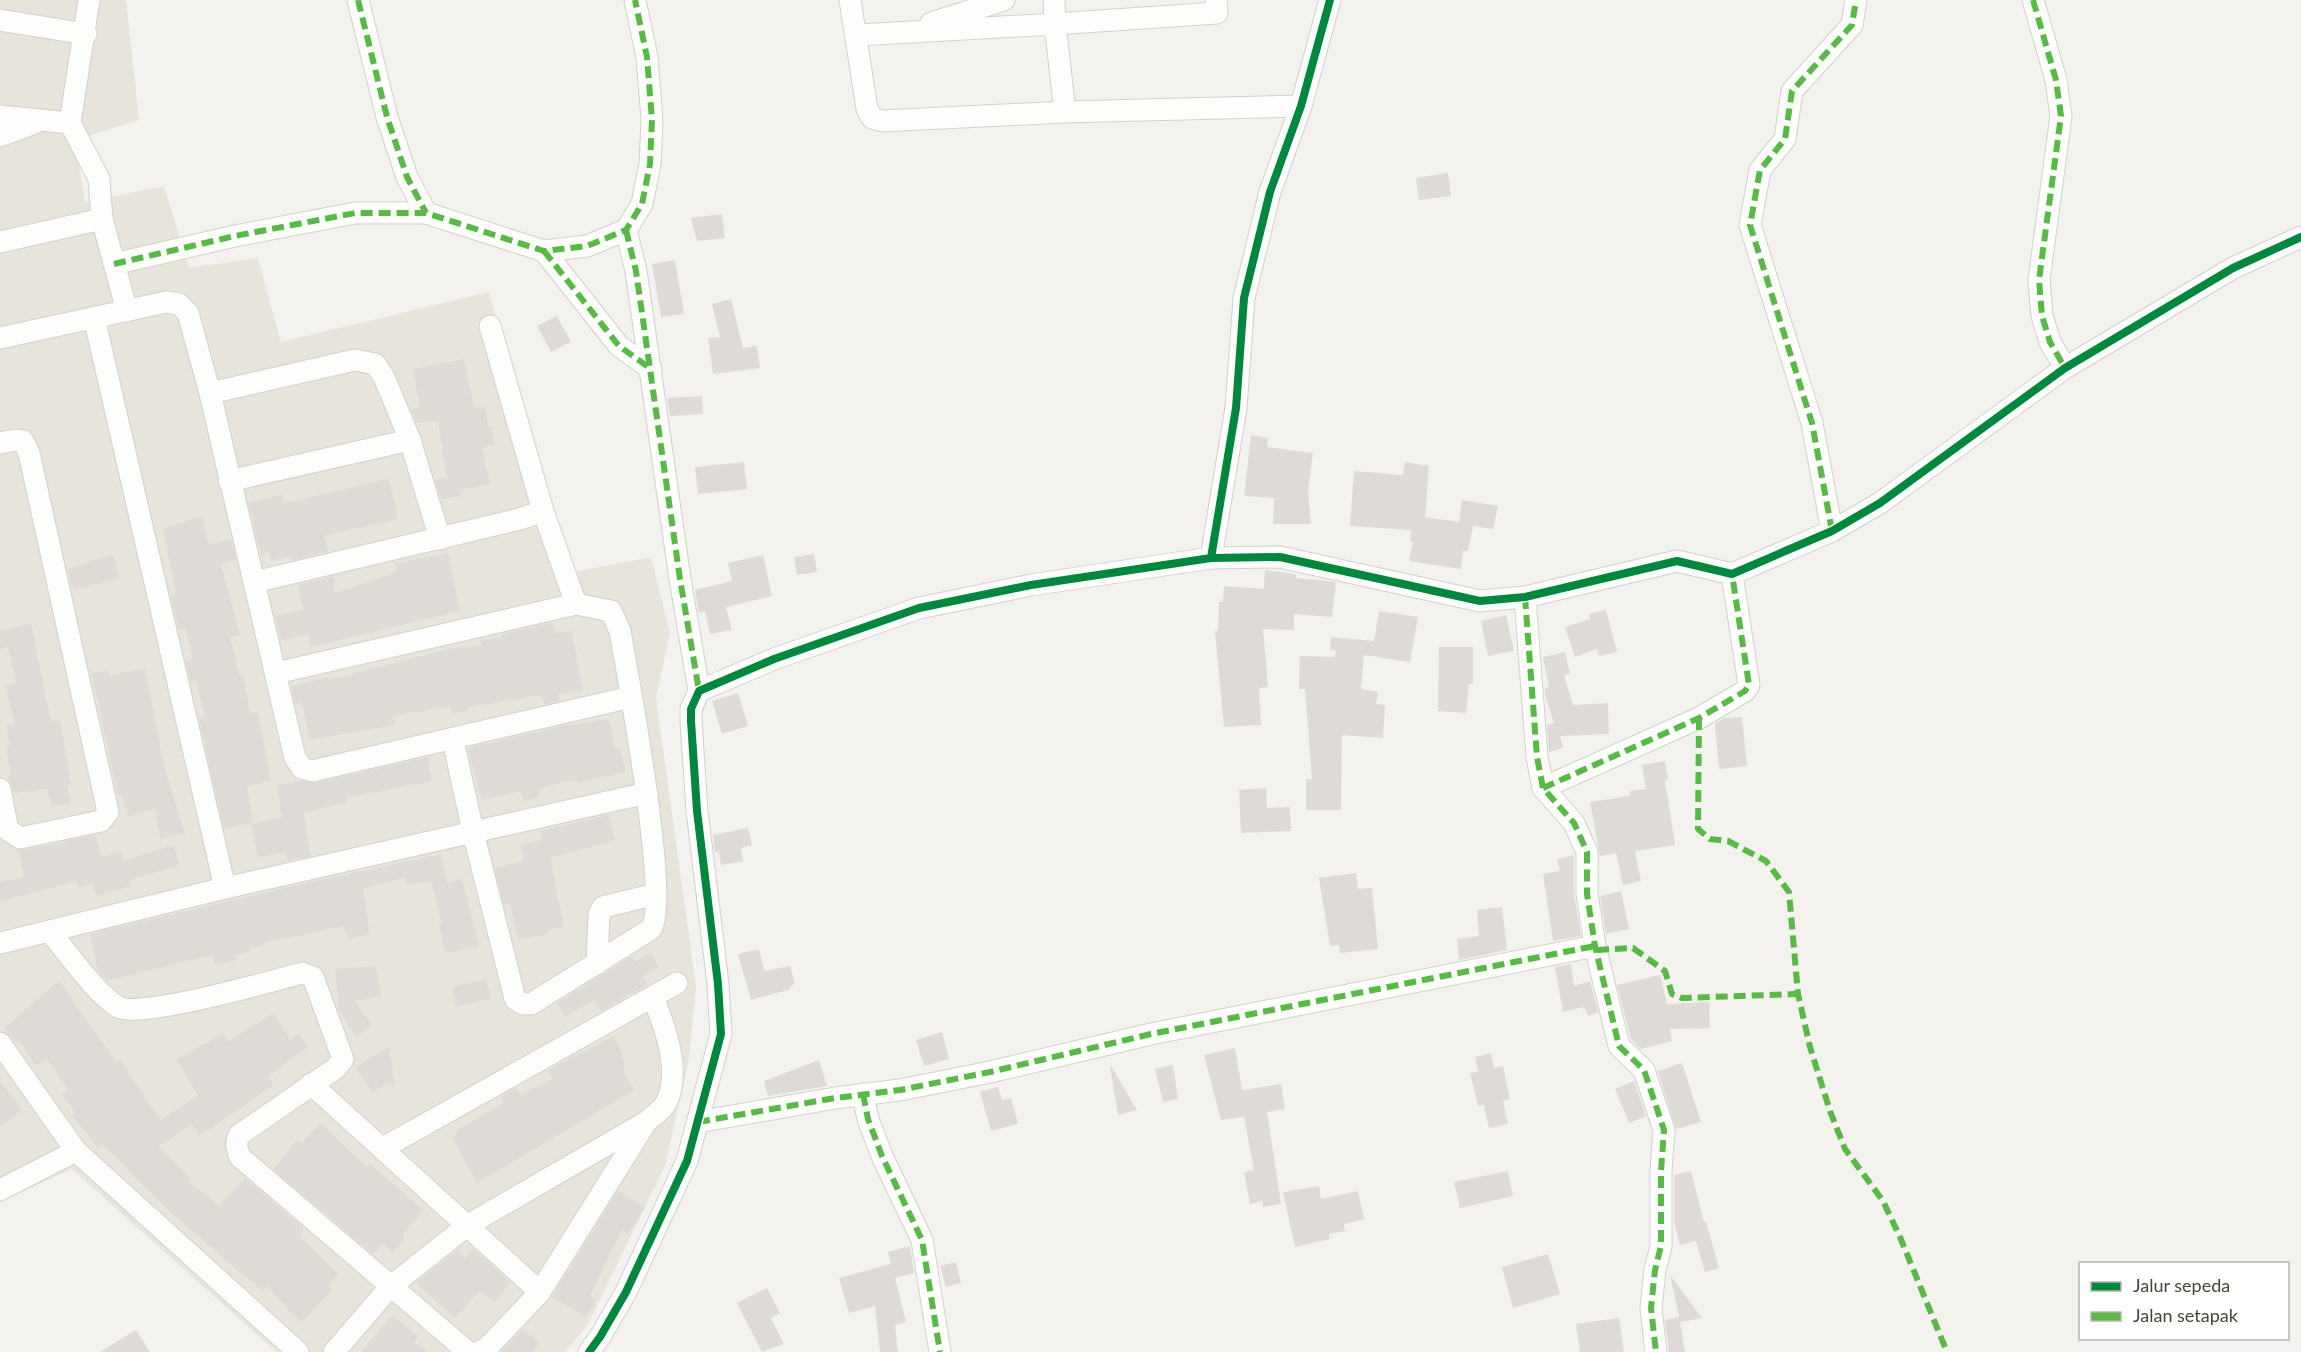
<svg xmlns="http://www.w3.org/2000/svg" width="2301" height="1352" viewBox="0 0 2301 1352" font-family="Lato,sans-serif">
  <rect width="100%" height="100%" fill="#f4f2ee"/>
  <!-- residential -->
  <path fill="#e7e4dc" d="M0,0H126L139,120L75,140L85,202L164,186L189,268L258,258L281,342L489,292L569,573L651,557L670,633L656,698L696,987L689,1058L665,1166L588,1324L565,1352H276L72,1169L0,1202Z"/>
  <!-- building -->
  <g fill="#dedbd6">
    <path d="M1448,173L1451,196L1419,200L1416,178Z"/>
    <path d="M722,214L725,238L697,241L691,218Z"/>
    <path d="M675,260L684,314L661,317L652,264Z"/>
    <path d="M731,299L743,348L757,346L760,368L713,374L708,338L720,337L712,304Z"/>
    <path d="M557,316L571,342L551,352L537,326Z"/>
    <path d="M464,359L474,408L485,406L488,427L491,426L495,445L482,447L490,484L460,490L461,496L441,499L435,480L447,478L438,421L417,423L411,409L420,407L413,369Z"/>
    <path d="M702,396L703,414L670,416L667,398Z"/>
    <path d="M1251,435L1268,438L1267,447L1313,453L1308,491L1311,524H1273L1274,498L1244,496Z"/>
    <path d="M744,462L747,489L698,494L695,467Z"/>
    <path d="M1405,462L1429,466L1425,517L1459,522L1462,500L1498,506L1493,529L1473,526L1468,551H1463L1461,569L1409,561L1413,542L1410,541L1411,530L1350,526L1354,471L1403,475Z"/>
    <path d="M389,479L398,519L324,536L328,551L292,560L291,556L271,561L269,552L261,554L249,503L282,495L284,503Z"/>
    <path d="M202,516L208,544L231,539L236,560L222,563V569L240,634L230,637L239,675L243,674L250,714L258,712L271,781L247,786L253,823L224,829L199,718L205,717L196,681L191,683L186,661L193,658L185,628L179,630L171,595L176,593L163,529Z"/>
    <path d="M448,553L460,611L311,647L308,634L281,641L275,616L303,609L298,585L333,576L335,593L397,572L395,563Z"/>
    <path d="M113,554L119,578L73,590L68,569Z"/>
    <path d="M814,554L817,572L797,575L794,557Z"/>
    <path d="M763,555L772,596L726,607L732,630L710,634L705,611L699,613L695,590L732,581L728,563Z"/>
    <path d="M1265,570L1296,574V578L1336,582L1332,617L1294,614V630L1263,629L1268,687L1259,688L1261,725L1224,727L1215,631H1218L1219,602H1223L1224,586L1264,589Z"/>
    <path d="M1606,610L1617,652L1599,656L1597,649L1575,657L1565,627L1590,619L1589,614Z"/>
    <path d="M1379,611L1418,617L1410,662L1364,655L1361,689L1378,692L1376,704L1385,705L1383,738L1342,735L1341,810H1306V779H1312L1305,689H1299L1300,656L1335,657L1336,651L1330,650L1331,637L1374,641Z"/>
    <path d="M1506,615L1514,651L1488,656L1481,621Z"/>
    <path d="M552,623L555,633L572,631L583,691L558,694L559,701L544,704L542,695L468,707V711L452,714L451,706L393,716L395,725L310,740L302,702L296,704L291,686L328,677L329,680L449,649L482,645L481,641L502,637L501,634Z"/>
    <path d="M31,624L51,722L60,720L71,785H67L71,803L51,807L48,789L14,793L8,776L11,775L6,746L10,745L7,725L15,724L5,685L16,682L8,647L0,649V630Z"/>
    <path d="M1439,647H1473V684H1469L1466,713L1438,711Z"/>
    <path d="M1565,652L1570,674L1564,675L1573,705L1608,703L1609,734L1560,736L1563,748L1549,752L1547,725L1554,723L1545,695V688L1549,687L1543,657Z"/>
    <path d="M145,668L164,766L185,834L160,839L155,809L128,816L122,795L118,796L92,673L108,670L109,676Z"/>
    <path d="M738,693L748,726L722,734L712,701Z"/>
    <path d="M1742,717L1747,766L1719,769L1715,724L1724,718Z"/>
    <path d="M609,719L615,749L620,748L626,772L578,783L577,780L538,788L540,797L523,801L521,791L482,800L468,748L563,726Z"/>
    <path d="M428,757L432,781L346,798L347,802L304,813L311,856L288,861L286,852L258,857L251,824L282,817L277,786L301,781L315,783Z"/>
    <path d="M1665,761L1668,779L1665,780L1675,845L1635,851L1641,881L1623,885L1616,853L1600,856L1590,802L1630,796V791L1646,789L1642,765Z"/>
    <path d="M1266,788L1267,808L1290,807L1291,831L1241,833L1239,790Z"/>
    <path d="M609,815L615,840L550,858L564,927L548,930V934L518,940L510,903L504,905L495,868L524,861L521,844L542,840L540,831Z"/>
    <path d="M748,828L752,845L741,848L743,861L721,865L719,852L715,853L713,835Z"/>
    <path d="M96,835L101,857L121,851L123,860L174,845L179,865L129,880L131,886L96,896L93,884L78,888L75,881L0,902V882L24,877L19,851Z"/>
    <path d="M441,854L447,883L462,879L479,946L445,954L439,924H442L431,881L407,885L406,877L363,889L370,933L362,936L347,939L344,926L265,943V945L250,948V952L235,955L237,960L215,966L212,955L107,981L98,971L90,934L280,889Z"/>
    <path d="M1574,855V894L1581,936L1553,941L1543,874L1560,871L1557,859Z"/>
    <path d="M1356,873L1358,889L1372,888L1378,949L1340,953L1339,945L1330,946L1319,878Z"/>
    <path d="M1621,891L1629,929L1606,934L1600,896Z"/>
    <path d="M1502,907L1507,950L1459,960L1457,939L1479,936L1477,910Z"/>
    <path d="M759,949L764,971L790,966L795,984L790,986L791,989L751,1000L738,954Z"/>
    <path d="M651,952L659,967L642,976L647,984L601,1011L594,1000L565,1017L557,1003L632,956L635,962Z"/>
    <path d="M1571,964L1574,986L1590,981L1598,1012L1588,1016L1584,1007L1563,1012L1555,967Z"/>
    <path d="M376,966L381,996L354,1001L372,1024L356,1037L339,1010L335,969Z"/>
    <path d="M1660,975L1667,1004L1709,1002L1710,1028L1670,1029L1672,1041L1640,1049L1631,1039L1617,985Z"/>
    <path d="M486,979L491,999L456,1007L452,987Z"/>
    <path d="M59,981L117,1063L120,1060L160,1120L198,1096L177,1060L223,1033L228,1041L274,1013L290,1039L299,1033L308,1047L268,1076L274,1085L199,1136L192,1124L158,1147L191,1179L188,1181L219,1206L245,1178L304,1229L299,1235L339,1275L328,1285L333,1290L301,1323L267,1286L263,1291L236,1269L175,1216L102,1144L98,1148L72,1116L76,1113L62,1094L68,1090L47,1059L36,1066L19,1041L17,1043L4,1028Z"/>
    <path d="M942,1032L949,1059L924,1066L916,1040Z"/>
    <path d="M614,1036L621,1051L625,1067L622,1068L634,1090L477,1183L451,1136L458,1133L456,1130L504,1103L501,1097L516,1088L520,1095L553,1079L548,1070Z"/>
    <path d="M389,1047L395,1088L391,1083L372,1092L355,1067Z"/>
    <path d="M1235,1048L1242,1090L1281,1084L1285,1109L1267,1112L1281,1204L1263,1207L1262,1201L1250,1204L1244,1172L1254,1170L1244,1117L1221,1120L1204,1055Z"/>
    <path d="M1491,1053L1494,1068L1503,1066L1510,1099L1503,1101L1508,1124L1489,1128L1484,1105L1478,1106L1470,1073L1478,1072L1475,1057Z"/>
    <path d="M819,1060L827,1086L768,1096L764,1081Z"/>
    <path d="M1682,1063L1701,1122L1676,1129L1658,1071Z"/>
    <path d="M1173,1065L1178,1099L1163,1102L1155,1069Z"/>
    <path d="M1110,1066H1111L1137,1110L1118,1115Z"/>
    <path d="M0,1081L22,1110L0,1126Z"/>
    <path d="M1634,1081L1646,1116L1629,1123L1615,1089Z"/>
    <path d="M998,1087L1002,1100L1011,1098L1018,1124L991,1131L980,1092Z"/>
    <path d="M321,1123L367,1167L370,1164L423,1210L402,1235L405,1238L393,1253L382,1243L373,1254L273,1169L297,1140L301,1143Z"/>
    <path d="M1508,1171L1513,1196L1460,1208L1454,1182Z"/>
    <path d="M1691,1171L1704,1222H1706L1719,1268L1705,1272L1696,1241L1680,1245L1674,1221V1175Z"/>
    <path d="M1319,1186L1321,1199L1358,1191L1364,1219L1344,1224L1345,1231L1329,1234L1330,1239L1295,1247L1283,1192Z"/>
    <path d="M618,1191L645,1208L628,1234L622,1230L590,1296L596,1299L586,1317L552,1297Z"/>
    <path d="M910,1246L914,1273L895,1278L906,1322L895,1325L898,1352H880L875,1306L849,1313L839,1278L891,1264L888,1252Z"/>
    <path d="M472,1248L510,1282L495,1302L480,1290L455,1318L416,1283L457,1250L465,1258Z"/>
    <path d="M1548,1254L1560,1294L1513,1308L1502,1267Z"/>
    <path d="M956,1262L961,1283L946,1287L940,1266Z"/>
    <path d="M1670,1275L1702,1318L1680,1322L1685,1352H1669L1665,1320L1679,1317Z"/>
    <path d="M767,1288L780,1313L771,1318L784,1344L762,1352L737,1303Z"/>
    <path d="M393,1315L418,1337L414,1342L427,1352H361Z"/>
    <path d="M1619,1318L1624,1352H1580L1576,1324Z"/>
    <path d="M523,1329L540,1343L532,1352H501Z"/>
    <path d="M136,1330L150,1352H100Z"/>
  </g>
  <g fill="none" stroke-linecap="round" stroke-linejoin="round">
    <!-- minor casing -->
    <g stroke="#d2d0cb" stroke-width="23">
      <g id="minor">
        <path d="M89,0L70,123L99,179L102,219L127,311"/>
        <path d="M358,0L387,117L407,177L426,213"/>
        <path d="M850,0L867,109L872,118L882,121L1065,112L1301,106"/>
        <path d="M1054,0L1055,24L1217,13L1216,0"/>
        <path d="M2033,0L2056,80L2061,116L2039,280L2042,316L2050,342L2065,368"/>
        <path d="M0,20L86,34"/>
        <path d="M931,23L1004,0"/>
        <path d="M858,35L1055,24L1065,112"/>
        <path d="M0,116L70,123"/>
        <path d="M0,136L35,123"/>
        <path d="M626,230L636,271L680,579L699,691"/>
        <path d="M0,242L102,219"/>
        <path d="M544,251L619,346L651,369"/>
        <path d="M114,264L235,236L355,213H426L544,251L587,246L626,230L642,204L650,164L652,120L647,57L635,0"/>
        <path d="M94,317L225,888"/>
        <path d="M490,326L543,511L576,604"/>
        <path d="M0,338L166,302L179,304L188,313L210,393L295,758L302,768L312,771L631,697"/>
        <path d="M210,393L355,360L375,364L384,377L410,440L440,539"/>
        <path d="M0,443L15,440L23,441L29,453L108,812L101,821L20,838L8,830L0,789"/>
        <path d="M229,481L410,440"/>
        <path d="M1832,531L1812,423L1750,225L1760,170L1785,139L1792,91L1852,25L1856,0"/>
        <path d="M1211,558L1280,557L1480,601L1525,597L1677,561L1732,574L1832,531L1880,503L2065,368L2233,268L2301,237"/>
        <path d="M254,582L520,519L543,511"/>
        <path d="M1525,597L1537,757L1543,788L1574,823L1587,852V894L1595,946L1619,1046L1644,1070L1664,1130L1661,1171V1246L1655,1270L1651,1308L1656,1352"/>
        <path d="M276,673L576,604L611,611L620,631C628,677 670,900 651,929L531,1004H523L515,999L473,832L453,740"/>
        <path d="M1543,788L1699,718L1745,691L1749,685L1732,574"/>
        <path d="M50,932C69,954 94,992 118,1007C138,1019 273,981 302,973L313,977L343,1059L336,1068L239,1135C235,1143 237,1149 240,1157L468,1352"/>
        <path d="M0,943L225,888L647,793"/>
        <path d="M597,964L599,914L603,907L656,894"/>
        <path d="M0,1043L76,1151L298,1352"/>
        <path d="M311,1084L540,1292"/>
        <path d="M863,1094L868,1119L882,1156L922,1240L940,1352"/>
        <path d="M698,1122L835,1098L900,1090L990,1072L1151,1034L1595,946"/>
        <path d="M383,1148L677,983"/>
        <path d="M0,1190L76,1151"/>
        <path d="M334,1352L390,1287L468,1225L646,1122C652,1117 662,1110 666,1103C682,1073 665,1026 653,998"/>
        <path d="M479,1352L488,1347L540,1292L645,1124"/>
        <path d="M589,1352L600,1337L626,1292L687,1161L721,1034L718,984L697,811L691,721V709L699,691L774,659L919,608L1031,585L1211,558L1236,408L1244,298L1270,192L1301,106L1330,0"/>
      </g>
    </g>
    <!-- minor -->
    <use href="#minor" stroke="#fdfdfc" stroke-width="21"/>
    <!-- quiet -->
    <g stroke="#58b947" stroke-width="6" stroke-dasharray="12 6" stroke-linecap="butt">
      <path d="M358,0L387,117L407,177L426,213"/>
      <path d="M2033,0L2056,80L2061,116L2039,280L2042,316L2050,342L2065,368"/>
      <path d="M626,230L636,271L680,579L699,691"/>
      <path d="M544,251L619,346L651,369"/>
      <path d="M114,264L235,236L355,213H426L544,251L587,246L626,230L642,204L650,164L652,120L647,57L635,0"/>
      <path d="M1832,531L1812,423L1750,225L1760,170L1785,139L1792,91L1852,25L1856,0"/>
      <path d="M1525,597L1537,757L1543,788L1574,823L1587,852V894L1595,946L1619,1046L1644,1070L1664,1130L1661,1171V1246L1655,1270L1651,1308L1656,1352"/>
      <path d="M1699,718L1698,829L1710,839L1728,841L1766,861L1789,892L1798,994L1810,1047L1830,1111L1845,1149L1883,1201L1900,1237L1947,1352"/>
      <path d="M1543,788L1699,718L1745,691L1749,685L1732,574"/>
      <path d="M1597,950L1633,948L1665,971L1672,994L1682,998L1798,994"/>
      <path d="M863,1094L868,1119L882,1156L922,1240L940,1352"/>
      <path d="M698,1122L835,1098L900,1090L990,1072L1151,1034L1595,946"/>
    </g>
    <!-- cycleway casing -->
    <g stroke="#fff" stroke-width="11">
      <g id="cycleway">
        <path d="M1211,558L1280,557L1480,601L1525,597L1677,561L1732,574L1832,531L1880,503L2065,368L2233,268L2301,237"/>
        <path d="M589,1352L600,1337L626,1292L687,1161L721,1034L718,984L697,811L691,721V709L699,691L774,659L919,608L1031,585L1211,558L1236,408L1244,298L1270,192L1301,106L1330,0"/>
      </g>
    </g>
    <!-- cycleway -->
    <use href="#cycleway" stroke="#00873e" stroke-width="8"/>
  </g>
  <!-- legend -->
  <rect x="2079" y="1262" width="210" height="78" fill="#ffffff" stroke="#b7b4b0" stroke-width="1.5"/>
  <rect x="2091" y="1282" width="30" height="9" fill="#00873e" stroke="#b7b4b0" stroke-width="1.5"/>
  <text x="2133" y="1292" font-size="18" fill="#4b4439">Jalur sepeda</text>
  <rect x="2091" y="1312" width="30" height="9" fill="#58b947" stroke="#b7b4b0" stroke-width="1.5"/>
  <text x="2133" y="1322" font-size="18" fill="#4b4439">Jalan setapak</text>
</svg>
